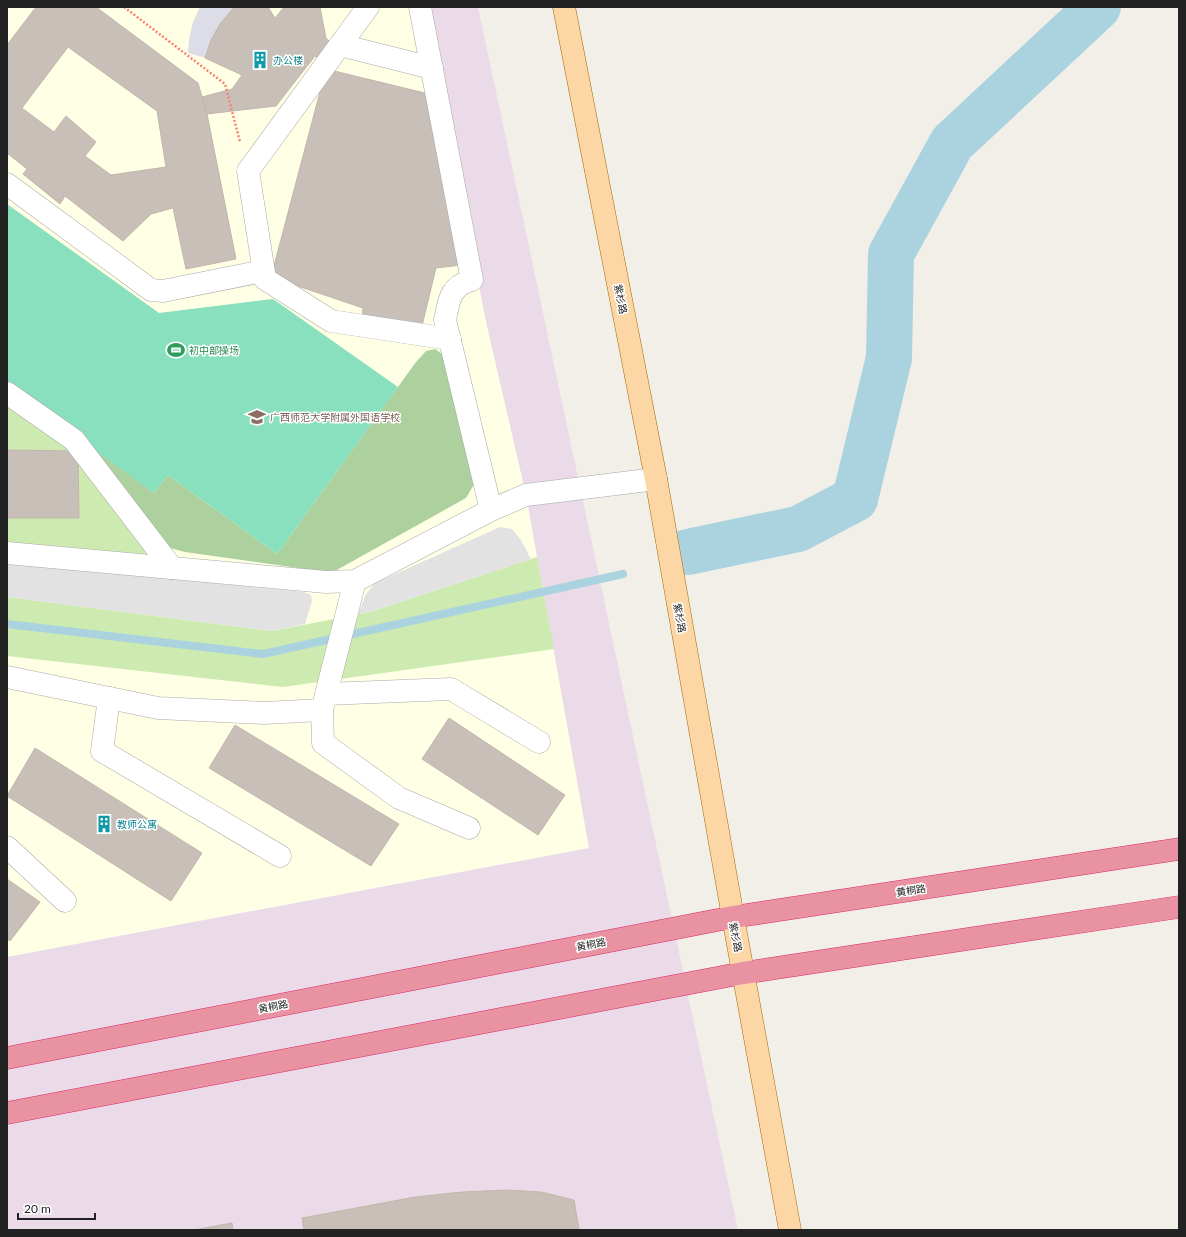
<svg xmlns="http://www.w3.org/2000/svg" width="1186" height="1237" viewBox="0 0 1186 1237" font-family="Lato,'Noto Sans SC',sans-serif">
  <rect width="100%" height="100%" fill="#f2efe9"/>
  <!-- industrial -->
  <path fill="#ebdbe8" d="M7,7H478L738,1230H7Z"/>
  <!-- education -->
  <path fill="#ffffe5" d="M7,7H425L486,322L526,495L589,848L7,957Z"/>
  <!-- grass -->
  <g fill="#cdebb0">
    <path d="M7,393L74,440L172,568L7,553Z"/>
    <path d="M537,557L554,649L283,687L7,656V597L272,631L370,612Z"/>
  </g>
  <!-- forest -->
  <path fill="#add19e" d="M435,349L445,356L478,471L473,486L466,498L335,571L327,572L185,552L170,548L76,434L154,493L168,475L277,554L416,362L426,351Z"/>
  <!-- pitch -->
  <path fill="#88e0be" d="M7,204L159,313L273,299L398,387L277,554L168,475L154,493L7,387Z"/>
  <!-- parking -->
  <g fill="#e2e2e2">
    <path d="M500,527L512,529L521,540L531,559L370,612L358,614L366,594L375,583Z"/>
    <path d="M7,562L304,592L311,595L312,601L305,624L272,631L7,597Z"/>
  </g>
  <!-- plaza -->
  <path fill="#dddde8" d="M200,7H234L211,40L205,58L188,53L189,39L193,22Z"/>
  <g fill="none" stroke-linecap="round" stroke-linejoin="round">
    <!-- stream -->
    <path stroke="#aad3df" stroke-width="8" d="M7,624L263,654L623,574"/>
    <!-- river -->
    <path stroke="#aad3df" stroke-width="46" d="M688,552L798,529L855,499L889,358L891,254L952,143L1098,7"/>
  </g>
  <!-- building -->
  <g fill="#c7bfb8" stroke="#c4b6ab" fill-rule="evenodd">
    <path d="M36,7H96L198,83L207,114L236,259L186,269L173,208L151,214L123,241L65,196L60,204L23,174L27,169L7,153V45ZM68,47L157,111L166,167L111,175L85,156L96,142L66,116L54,132L22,108Z"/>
    <path d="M234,7H268L275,18L284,7H320L326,38L336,48L324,62L315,56L276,106L207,114L202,97L232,89L242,75L205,58L211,40L220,24Z"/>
    <path d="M326,69L433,95L462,265L436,268L421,330L362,318L363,308L271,277Z"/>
    <path d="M7,450L78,451L79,518H7Z"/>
    <path d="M449,718L565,795L538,835L422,759Z"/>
    <path d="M235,725L399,824L371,866L209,768Z"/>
    <path d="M35,748L202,853L171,901L7,796Z"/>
    <path d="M7,879L40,902L10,941L7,939Z"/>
    <path d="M507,1190L541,1192L574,1200L579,1229L571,1230H304L302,1218L415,1197L462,1192Z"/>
    <path d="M232,1223L233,1230H194Z"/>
  </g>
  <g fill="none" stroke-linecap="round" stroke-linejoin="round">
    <!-- minor casing -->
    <g stroke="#a9a9a9" stroke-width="23">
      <g id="minor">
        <path d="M368,7L340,45L432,68"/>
        <path d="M420,7L472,280C450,286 449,300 445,320L491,510"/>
        <path d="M340,45L248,171L265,279L331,321L450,339"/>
        <path d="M7,184L151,290L163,291L263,271"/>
        <path d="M7,393L74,440L172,568"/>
        <path d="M7,553L326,582L355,581L491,510L526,495L656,479"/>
        <path d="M7,677L158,708L264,713L322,710L355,581"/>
        <path d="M326,694L451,689L539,742"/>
        <path d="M109,698L102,751L280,856"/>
        <path d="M322,710L323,743L399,798L469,828"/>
        <path d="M7,847L65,901"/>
      </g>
    </g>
    <!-- major casing -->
    <g stroke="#a06b00" stroke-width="23">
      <path id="major" d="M564,7L656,479L733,917L790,1230"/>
    </g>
    <!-- highway casing -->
    <g stroke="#dc2a67" stroke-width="23">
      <g id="highway">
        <path d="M7,1058L733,917L1179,849"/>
        <path d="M7,1113L743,973L1179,907"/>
      </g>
    </g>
    <!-- path -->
    <path stroke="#fa8072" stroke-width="2.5" stroke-dasharray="2 2" stroke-linecap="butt" d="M124,7L225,84L240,142"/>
    <!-- minor -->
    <use href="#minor" stroke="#fff" stroke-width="22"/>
    <!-- major -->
    <use href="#major" stroke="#fcd6a4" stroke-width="22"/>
    <!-- highway -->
    <use href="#highway" stroke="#e892a2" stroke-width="22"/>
  </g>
  <!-- icons -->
  <defs>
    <g id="building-bare" transform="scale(1.38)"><path d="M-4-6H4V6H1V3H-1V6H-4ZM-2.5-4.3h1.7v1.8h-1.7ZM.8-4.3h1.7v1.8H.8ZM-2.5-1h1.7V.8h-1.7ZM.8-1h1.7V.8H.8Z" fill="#0f9aa8" stroke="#fff" stroke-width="2.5" paint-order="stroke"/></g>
    <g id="stadium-bare" transform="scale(1.38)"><path d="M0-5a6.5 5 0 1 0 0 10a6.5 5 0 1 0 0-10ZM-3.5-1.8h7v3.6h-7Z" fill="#2e9e5b" stroke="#fff" stroke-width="2.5" paint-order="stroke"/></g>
    <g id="school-bare" transform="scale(1.38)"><path d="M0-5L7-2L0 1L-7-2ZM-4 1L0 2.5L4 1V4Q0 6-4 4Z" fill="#8d6e63" stroke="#fff" stroke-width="2.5" paint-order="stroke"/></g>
  </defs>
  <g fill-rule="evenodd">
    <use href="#building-bare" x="260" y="60"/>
    <use href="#stadium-bare" x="176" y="350"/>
    <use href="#school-bare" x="257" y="417"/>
    <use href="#building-bare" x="104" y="824"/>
  </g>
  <g text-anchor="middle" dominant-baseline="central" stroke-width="3" stroke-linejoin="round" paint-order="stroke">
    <!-- culture labels -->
    <g font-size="10" fill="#0d838f" stroke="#fff" text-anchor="start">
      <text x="273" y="60">办公楼</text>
      <text x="117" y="824">教师公寓</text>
    </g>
    <!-- street labels -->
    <g font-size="10" fill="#222" stroke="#fff">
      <text transform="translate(621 299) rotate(79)">紫杉路</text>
      <text transform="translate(680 618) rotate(80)">紫杉路</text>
      <text transform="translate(911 890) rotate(-9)">黄桐路</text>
      <text transform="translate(736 937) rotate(79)">紫杉路</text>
      <text transform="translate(591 944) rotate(-11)">黄桐路</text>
      <text transform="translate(273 1006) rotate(-11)">黄桐路</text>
    </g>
    <!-- leisure labels -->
    <g font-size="10" fill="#27864d" stroke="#fff" text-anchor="start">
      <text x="189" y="350">初中部操场</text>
    </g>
    <!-- education labels -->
    <g font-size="10" fill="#785e54" stroke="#fff" text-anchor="start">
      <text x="270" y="417">广西师范大学附属外国语学校</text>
    </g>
  </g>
  <!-- border -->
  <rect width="1186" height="1237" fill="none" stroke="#222222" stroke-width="16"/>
  <!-- scale -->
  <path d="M18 1213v6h77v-6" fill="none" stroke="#222222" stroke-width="2"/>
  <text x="24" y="1213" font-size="12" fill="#222222" stroke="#ffffff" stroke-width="3" paint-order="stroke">20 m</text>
</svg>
